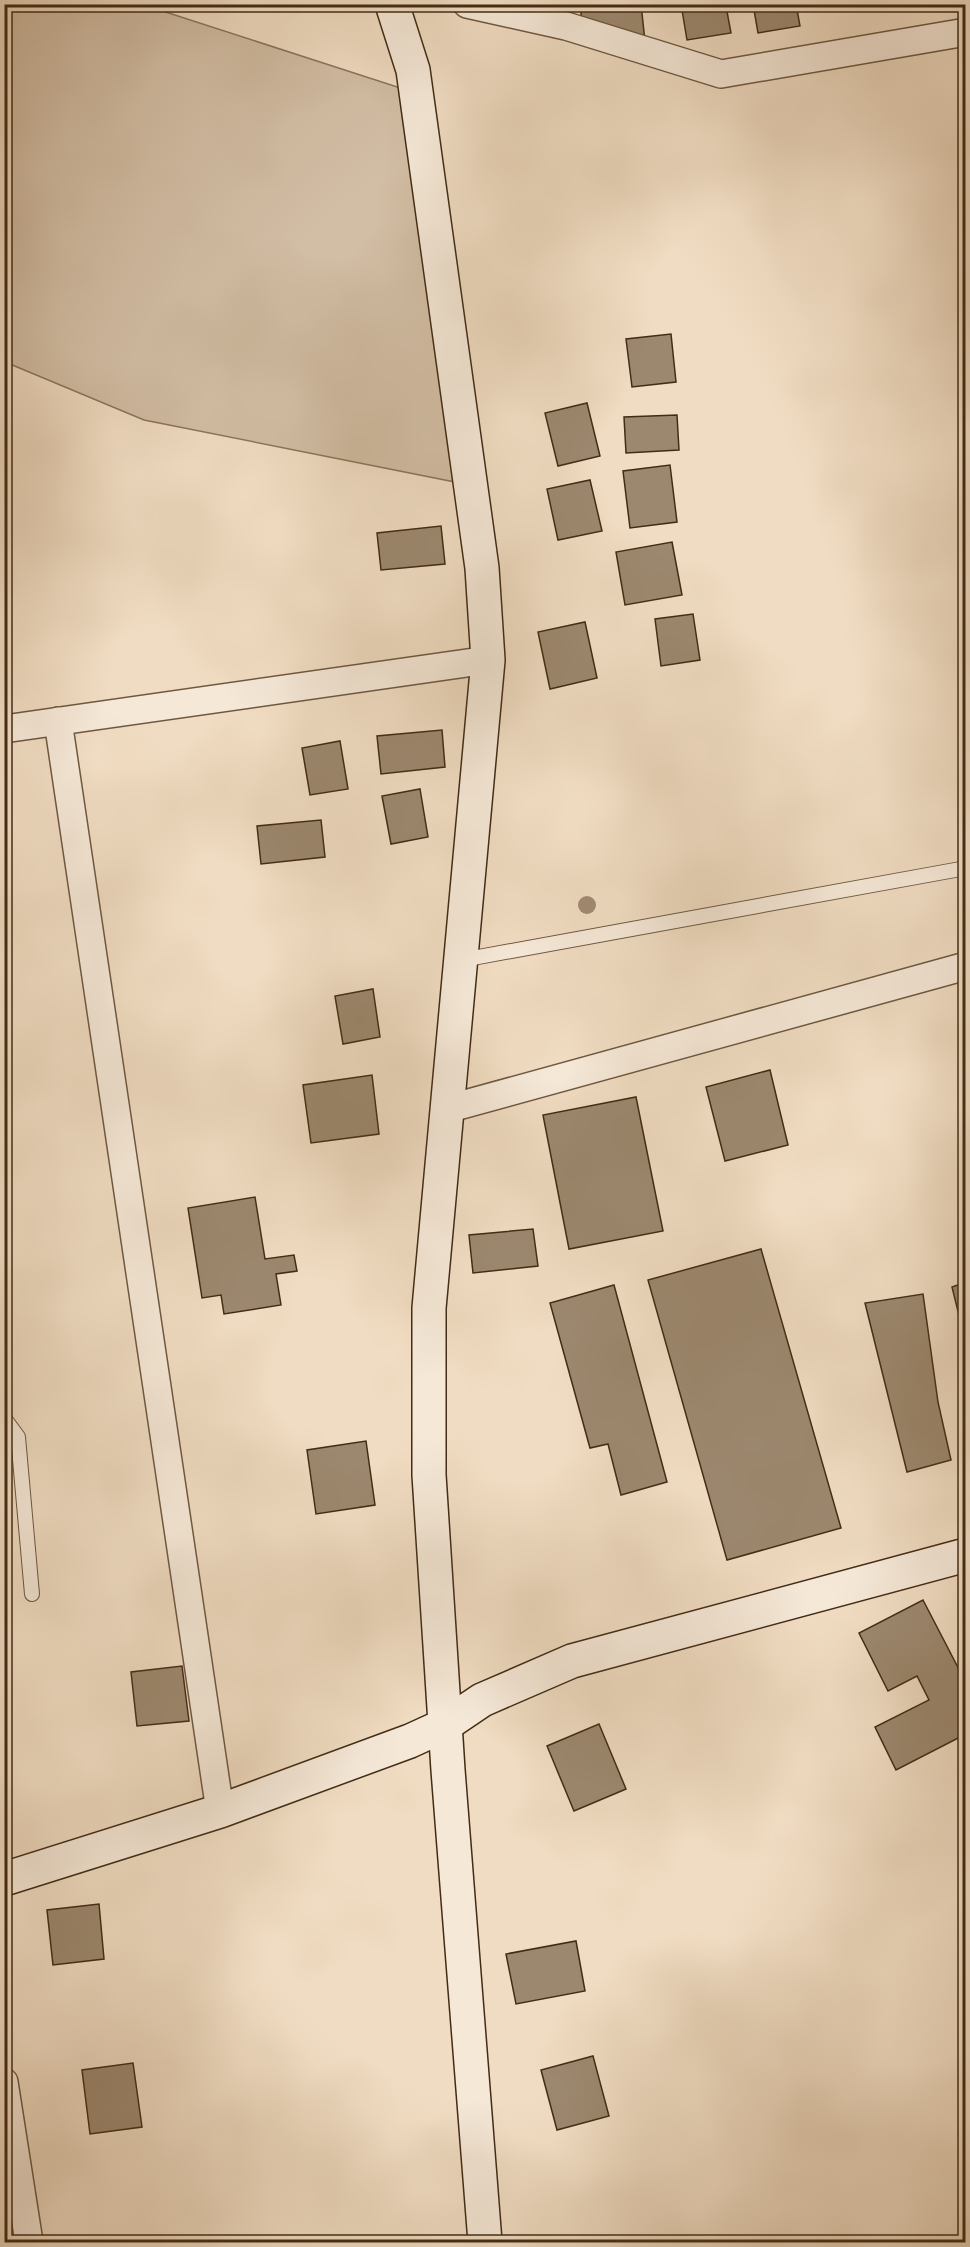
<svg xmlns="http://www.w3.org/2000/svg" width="970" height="2247" viewBox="0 0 970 2247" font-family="Vollkorn,serif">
  <rect width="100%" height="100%" fill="#f0dcc2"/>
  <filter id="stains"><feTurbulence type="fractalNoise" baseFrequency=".00333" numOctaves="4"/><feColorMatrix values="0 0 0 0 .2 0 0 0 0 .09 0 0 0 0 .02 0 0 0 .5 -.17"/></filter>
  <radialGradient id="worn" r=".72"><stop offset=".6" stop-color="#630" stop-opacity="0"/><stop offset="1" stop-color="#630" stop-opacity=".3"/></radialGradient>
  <!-- green -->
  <path fill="#d2bea5" stroke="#8a755e" stroke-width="1.5" d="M4,5H144L416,93L470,485L144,420L5,362Z"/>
  <!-- building -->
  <g fill="#9c886f" stroke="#422c16" stroke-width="1.5">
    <path d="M580,4H641L646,51L583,31Z"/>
    <path d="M681,4H702L703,10L726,6L731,33L687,40Z"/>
    <path d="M753,4H796L800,26L758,33Z"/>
    <path d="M671,334L676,382L632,387L626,339Z"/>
    <path d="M587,403L600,456L558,466L545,413Z"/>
    <path d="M677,415L679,450L626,453L624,417Z"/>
    <path d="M670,465L677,522L630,528L623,471Z"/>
    <path d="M590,480L602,531L558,540L547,489Z"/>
    <path d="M441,526L445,564L381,570L377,533Z"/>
    <path d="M672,542L682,595L625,605L616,552Z"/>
    <path d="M693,614L700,660L661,666L655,619Z"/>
    <path d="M585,622L597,678L550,689L538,632Z"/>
    <path d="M442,730L445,767L381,774L377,736Z"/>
    <path d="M340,741L348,789L310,795L302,748Z"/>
    <path d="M420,789L428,837L391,844L382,796Z"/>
    <path d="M321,820L325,857L261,864L257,826Z"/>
    <path d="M373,989L380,1037L343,1044L335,996Z"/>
    <path d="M770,1070L788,1145L725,1161L706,1087Z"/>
    <path d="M372,1075L379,1134L311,1143L303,1085Z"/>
    <path d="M636,1097L663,1231L569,1249L543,1115Z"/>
    <path d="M255,1197L265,1259L294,1255L297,1271L276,1274L281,1305L224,1314L221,1295L202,1298L188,1208Z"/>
    <path d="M533,1229L538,1266L473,1273L469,1235Z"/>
    <path d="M761,1249L841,1528L727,1560L648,1280Z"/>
    <path d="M966,1282V1344L952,1287Z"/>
    <path d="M614,1285L667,1482L621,1495L608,1444L590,1448L550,1303Z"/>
    <path d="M923,1294L938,1402L951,1460L907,1472L865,1303Z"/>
    <path d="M366,1441L375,1505L316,1514L307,1450Z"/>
    <path d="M923,1600L966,1683V1734L896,1770L875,1727L929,1700L917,1676L888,1691L859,1633Z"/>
    <path d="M182,1666L189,1721L137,1726L131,1672Z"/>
    <path d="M599,1724L626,1789L574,1811L547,1746Z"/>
    <path d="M99,1904L104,1959L53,1965L47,1910Z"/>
    <path d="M576,1941L585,1991L516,2004L506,1954Z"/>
    <path d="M593,2056L609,2116L557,2130L541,2070Z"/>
    <path d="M133,2063L142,2127L90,2134L82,2070Z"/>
  </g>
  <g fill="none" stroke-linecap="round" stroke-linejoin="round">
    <!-- lane casing -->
    <g stroke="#6e5841" stroke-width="16">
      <g id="lane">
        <path d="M462,960L966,868"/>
        <path d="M4,1418L18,1437L32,1594"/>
      </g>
    </g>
    <!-- street casing -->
    <g stroke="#6e5841" stroke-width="30">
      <g id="street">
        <path d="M467,4L566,26L721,74L966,32"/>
        <path d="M58,721L220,1811"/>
        <path d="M4,729L488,660"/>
        <path d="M447,1109L966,966"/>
        <path d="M4,2082L29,2242"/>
      </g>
    </g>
    <!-- secondary casing -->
    <g stroke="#422c16" stroke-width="36">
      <g id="secondary">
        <path d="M392,4L413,70L482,568L488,660L429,1308V1475L448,1770L485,2242"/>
        <path d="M4,1879L220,1811L410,1741L445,1725L482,1700L572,1661L966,1555"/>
      </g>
    </g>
    <!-- lane -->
    <use href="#lane" stroke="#f5e8d7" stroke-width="14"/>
    <!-- street -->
    <use href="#street" stroke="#f5e8d7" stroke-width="27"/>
    <!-- secondary -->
    <use href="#secondary" stroke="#f5e8d7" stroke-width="33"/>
  </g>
  <!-- trees -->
  <circle fill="#a08b73" cx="587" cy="905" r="9"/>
  <!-- margin -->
  <rect width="970" height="2247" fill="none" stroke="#f0dcc2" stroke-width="24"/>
  <rect x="6" y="6" width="958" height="2235" fill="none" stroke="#422c16" stroke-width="3"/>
  <rect x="12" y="12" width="946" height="2223" fill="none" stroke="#422c16" stroke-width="1.5"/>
  <rect width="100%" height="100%" filter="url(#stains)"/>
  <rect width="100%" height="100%" fill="url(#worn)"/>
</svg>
